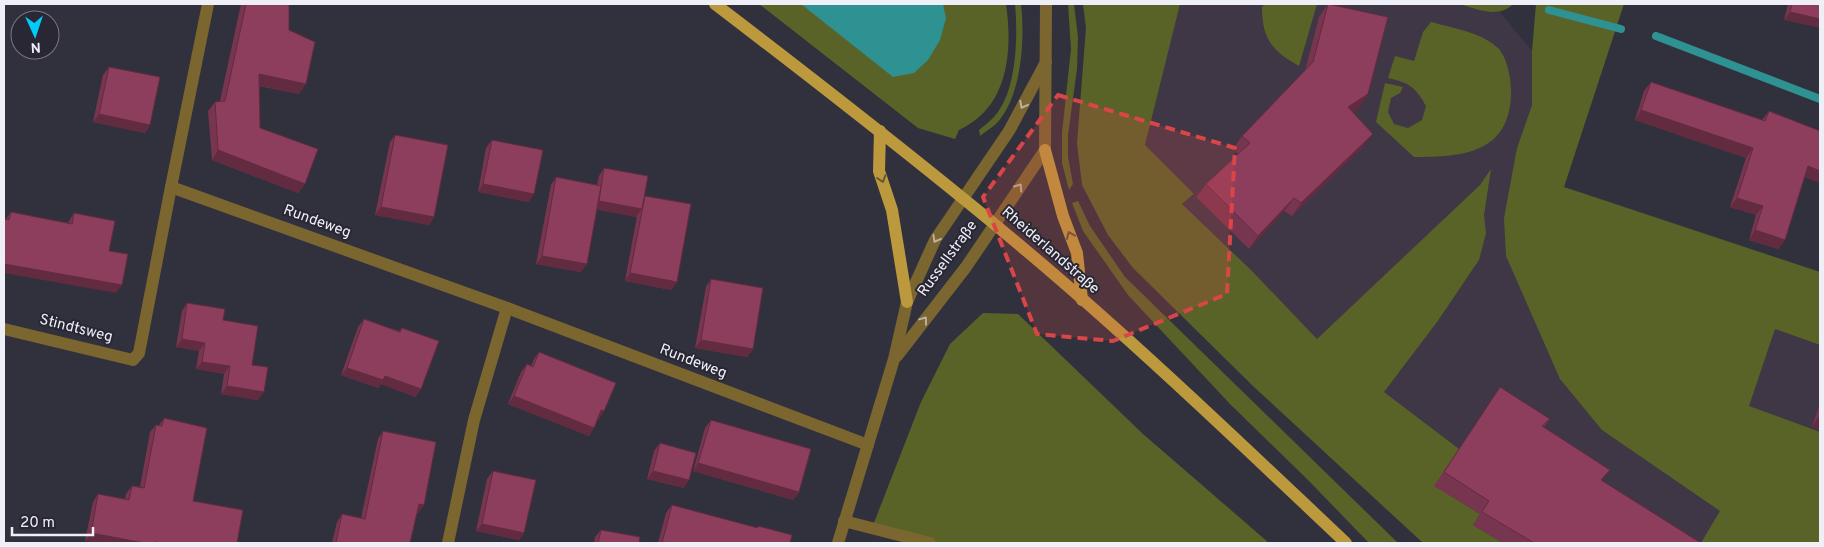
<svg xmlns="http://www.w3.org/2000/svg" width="1824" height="547" viewBox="0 0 1824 547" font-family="Overpass,sans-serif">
  <rect width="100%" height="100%" fill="#31313d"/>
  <!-- commercial -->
  <path fill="#3f3646" d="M1179,4H1456L1483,11L1500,12L1532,51V105L1517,148L1544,246L1820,345V543H1423L1435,433L1317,339L1252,271L1182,204L1194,195L1145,145Z"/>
  <!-- green -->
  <g fill="#596328">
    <path d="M759,4H1006C1013,52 1008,108 959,130L955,139L918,128Z"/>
    <path d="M1015,4H1021C1025,39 1022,97 996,124C991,128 985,132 980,136L979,130C984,126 989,122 994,117C1017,92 1018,36 1015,4Z"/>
    <path d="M1068,4H1074L1078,37L1077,69L1068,135V157L1073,184L1069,190L1062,163V133L1071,49Z"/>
    <path d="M1083,4H1180L1145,145L1194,194L1182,204L1252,271L1317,339L1480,185L1491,169L1484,215L1486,233L1479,260L1437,322L1384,392L1459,449L1435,486L1480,514L1473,525L1503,543H1423L1254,387L1133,268L1108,235L1082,185L1077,143L1086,28Z"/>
    <path d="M1265,4H1317L1299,66C1272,51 1262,39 1262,7Z"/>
    <path d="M1459,4H1513C1499,19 1476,9 1459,4Z"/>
    <path d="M1536,4H1624L1564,187L1820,272V345L1775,329L1749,406L1820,432V543H1701L1720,511L1602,430L1560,379L1506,256L1504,218L1517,148L1532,105V51Z"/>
    <path d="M1431,22C1452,28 1481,32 1498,48C1507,57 1511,78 1511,91C1511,153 1464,157 1414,157L1376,122L1385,83L1403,87L1400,93L1391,98L1388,112L1394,124L1408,128L1422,120L1426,106C1415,86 1409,83 1388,78L1395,56L1414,61L1423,32Z"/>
    <path d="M1078,201L1090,226L1125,277L1398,543H1369L1308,480L1230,404L1128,295L1083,231L1072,203Z"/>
    <path d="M983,313L1018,314L1143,434L1269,543H910L870,533L921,402L950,344Z"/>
  </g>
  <!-- water -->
  <path fill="#2e9192" d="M801,4H943L946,18L940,40L928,60L914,73L893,77Z"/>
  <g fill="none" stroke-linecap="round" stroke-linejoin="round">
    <!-- stream -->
    <g stroke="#2e9192" stroke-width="8">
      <path d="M1549,10L1621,29"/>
      <path d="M1656,36L1820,99"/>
    </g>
    <!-- minor -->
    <g stroke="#7b6630" stroke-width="12">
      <path d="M208,4L171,187L507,308L868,445"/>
      <path d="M4,329L133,360L139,353L171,187"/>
      <path d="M897,356L966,267L1045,150L1046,4"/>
      <path d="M844,521L930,543"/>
      <path d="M448,543L474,420L507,308"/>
      <path d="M838,543L894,359L907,302L935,240L1009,131L1046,62"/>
    </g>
    <!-- major -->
    <g stroke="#bb993c" stroke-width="12">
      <path d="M715,4C821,85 927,167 1029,253C1138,345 1242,445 1346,543"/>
      <path d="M880,131L879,171L892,210L907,302"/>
      <path d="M1045,150L1063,216L1077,253L1082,300"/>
    </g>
  </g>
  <!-- wall -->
  <g fill="#78354f">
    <path d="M241,4H289V30L299,94L259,86L260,128L305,184L298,193L212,160L208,111L215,102L220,101Z"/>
    <path d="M1328,4L1359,108L1352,112L1363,147L1292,216L1284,211L1249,249L1196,197L1206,184L1238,154L1233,149L1242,136L1305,71L1319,17Z"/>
    <path d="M1788,4H1820L1784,20Z"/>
    <path d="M109,67L150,125L145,133L93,122L103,75Z"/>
    <path d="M1651,82L1762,120L1769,111L1804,177L1785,240L1778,249L1749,240L1756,215L1730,207L1746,158L1635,120L1644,91Z"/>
    <path d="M395,135L434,217L429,225L375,215L390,142Z"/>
    <path d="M492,140L529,202L478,192L486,148Z"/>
    <path d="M604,168L644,196L677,282L671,290L625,281L637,216L636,217L597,209L581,272L536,264L551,185L556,177L597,185L599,176Z"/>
    <path d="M11,212L68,223L69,221L74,213L109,251L116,293L6,219Z"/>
    <path d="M711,279L753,349L747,357L695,348L706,287Z"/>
    <path d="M187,303L223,320L252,365L258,400L221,394L224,374L196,369L199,351L176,347L182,311Z"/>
    <path d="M364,319L399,331L402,328L416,397L381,384L378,388L341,375L358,327Z"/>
    <path d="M539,352L599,419H598L589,436L508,404L521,372L527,364L531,366L534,359Z"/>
    <path d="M1500,387L1550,419L1544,427L1602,481L1701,543H1503L1473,525L1480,514L1434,486Z"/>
    <path d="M1820,403V430L1812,427Z"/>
    <path d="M164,418L193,501L85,541L93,502L98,494L125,499L126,494L132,486L140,487L150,432L156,425H159Z"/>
    <path d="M711,420L799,492L793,500L693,471L705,428Z"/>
    <path d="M383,431L424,505L418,513H417L410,543H332L337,522L342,514L361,518L378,439Z"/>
    <path d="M660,443L684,488L647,479L654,451Z"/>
    <path d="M493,471L524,533L519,540L476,531L487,479Z"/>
    <path d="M672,505L757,528L758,526L790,543H658L666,513Z"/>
    <path d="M601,530L639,543H594L595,537Z"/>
  </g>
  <!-- shaded-wall -->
  <g fill="#622b40">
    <path d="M1790,12L1820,19V28L1784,20Z"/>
    <path d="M259,74L306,84L299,94L252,84Z"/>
    <path d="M1368,94L1359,108L1338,120L1348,107Z"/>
    <path d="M1641,110L1753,148L1746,158L1635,120Z"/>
    <path d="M99,114L150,125L145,133L93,122Z"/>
    <path d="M1373,134L1363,147L1292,216L1301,203Z"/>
    <path d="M218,150L305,184L298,193L212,160Z"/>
    <path d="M1808,166L1820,171V183L1801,176Z"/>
    <path d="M483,184L534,194L529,202L478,192Z"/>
    <path d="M1294,198L1284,211L1249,249L1258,236Z"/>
    <path d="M1737,198L1763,206L1756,215L1730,207Z"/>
    <path d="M599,201L642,209L636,217L593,209Z"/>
    <path d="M381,207L434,217L429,225L375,215Z"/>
    <path d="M1755,230L1785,240L1778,249L1749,240Z"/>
    <path d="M542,256L587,264L581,272L536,264Z"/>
    <path d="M4,264L122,285L116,293L4,273Z"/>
    <path d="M630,273L677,282L671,290L625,281Z"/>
    <path d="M182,339L205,343L199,351L176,347Z"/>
    <path d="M701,340L753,349L747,357L695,348Z"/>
    <path d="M202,362L230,366L224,374L196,369Z"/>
    <path d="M347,368L385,376L421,389L416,397L381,384L378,388L341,375Z"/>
    <path d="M227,386L264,392L258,400L221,394Z"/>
    <path d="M514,396L594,428L589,436L508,404Z"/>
    <path d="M601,410L604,411L599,419L596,418Z"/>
    <path d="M1819,416L1820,417V430L1812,427Z"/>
    <path d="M698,463L799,492L793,500L693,471Z"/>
    <path d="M653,471L689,480L684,488L647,479Z"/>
    <path d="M419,504L424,505L418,513L413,512Z"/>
    <path d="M482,524L524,533L519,540L476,531Z"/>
    <path d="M91,533L144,543H97L85,541Z"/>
  </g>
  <!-- building -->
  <g fill="#8c3e5c" stroke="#622b40">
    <path d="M246,4H289V30L315,42L306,84L259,74L260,128L318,149L305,184L218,150L215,102L225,101Z"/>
    <path d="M1328,4L1388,17L1368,94L1348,107L1373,134L1301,203L1294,198L1258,236L1206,184L1250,143L1242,136L1313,62Z"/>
    <path d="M1792,4H1820V19L1790,12Z"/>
    <path d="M109,67L160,77L150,125L99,114Z"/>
    <path d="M1651,82L1765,121L1769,111L1820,131V171L1808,166L1785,240L1755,230L1763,206L1737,198L1753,148L1641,110Z"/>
    <path d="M395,135L448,145L434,217L381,207Z"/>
    <path d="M492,140L543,150L534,194L483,184Z"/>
    <path d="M604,168L648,176L642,209L599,201Z"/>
    <path d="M556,177L601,186L587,264L542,256Z"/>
    <path d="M645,196L691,204L677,282L630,273Z"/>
    <path d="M11,212L72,224L74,213L115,221L109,251L128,254L122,285L4,264V219L9,220Z"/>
    <path d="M711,279L763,288L753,349L701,340Z"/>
    <path d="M187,303L225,309L223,320L258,326L252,365L268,367L264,392L227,386L230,366L202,362L205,343L182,339Z"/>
    <path d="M364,319L400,332L402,328L439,341L421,389L385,376L383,380L347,368Z"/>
    <path d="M539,352L616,383L604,411L601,410L594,428L514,396L527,364L533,367Z"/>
    <path d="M1500,387L1550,419L1542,426L1610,470L1601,480L1701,543H1534L1482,512L1489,501L1444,472Z"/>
    <path d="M164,418L207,428L193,501L243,510L237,543H164L155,542V543H144L91,533L98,494L129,500L132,486L144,488L156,425L162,426Z"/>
    <path d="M711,420L811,449L799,492L698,463Z"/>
    <path d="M383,431L436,442L424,505L419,504L410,543H336L342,514L365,519Z"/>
    <path d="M660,443L696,453L689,480L653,471Z"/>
    <path d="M493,471L536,480L524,533L482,524Z"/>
    <path d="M672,505L758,528V526L792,535L790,543H662Z"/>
    <path d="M601,530L640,537L639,543H598Z"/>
  </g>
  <!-- one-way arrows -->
  <defs><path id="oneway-chevron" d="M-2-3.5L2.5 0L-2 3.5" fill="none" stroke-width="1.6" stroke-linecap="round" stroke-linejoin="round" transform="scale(1.25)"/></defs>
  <g stroke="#bbb19d">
    <use href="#oneway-chevron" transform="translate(1023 105) rotate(118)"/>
    <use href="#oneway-chevron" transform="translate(1019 187) rotate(-55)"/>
    <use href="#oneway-chevron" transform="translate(936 239) rotate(119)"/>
    <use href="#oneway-chevron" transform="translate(924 320) rotate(-53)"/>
  </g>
  <g stroke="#635537">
    <use href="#oneway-chevron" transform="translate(882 179) rotate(72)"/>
    <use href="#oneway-chevron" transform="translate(1070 235) rotate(-112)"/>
  </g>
  <!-- marked area -->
  <path fill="#da4647" fill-opacity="0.2" stroke="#da4647" stroke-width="4" stroke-dasharray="10 6" stroke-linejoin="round" d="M1058,95L1235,148L1227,294L1113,341L1037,334L983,197Z"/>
  <g text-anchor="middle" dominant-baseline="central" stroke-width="4" stroke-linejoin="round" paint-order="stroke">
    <!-- street labels -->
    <g font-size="15" fill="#efeff7" stroke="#282733">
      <text transform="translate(317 222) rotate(20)">Rundeweg</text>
      <text transform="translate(1050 251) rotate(41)">Rheiderlandstraße</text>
      <text transform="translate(948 259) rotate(-54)">Russellstraße</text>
      <text transform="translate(76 329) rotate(14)">Stindtsweg</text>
      <text transform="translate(693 362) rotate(21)">Rundeweg</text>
    </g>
  </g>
  <!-- border -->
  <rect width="1824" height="547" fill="none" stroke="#efeff7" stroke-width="10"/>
  <!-- north arrow -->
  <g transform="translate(35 35) rotate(177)"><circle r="24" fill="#282733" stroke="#787781"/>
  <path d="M0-4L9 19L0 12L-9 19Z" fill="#00cbf9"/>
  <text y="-8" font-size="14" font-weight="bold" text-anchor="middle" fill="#efeff7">N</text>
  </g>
  <!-- scale -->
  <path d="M12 527v8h81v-8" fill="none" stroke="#efeff7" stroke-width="2.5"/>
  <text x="20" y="527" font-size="15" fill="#efeff7" stroke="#282733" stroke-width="4" paint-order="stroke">20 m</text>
</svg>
